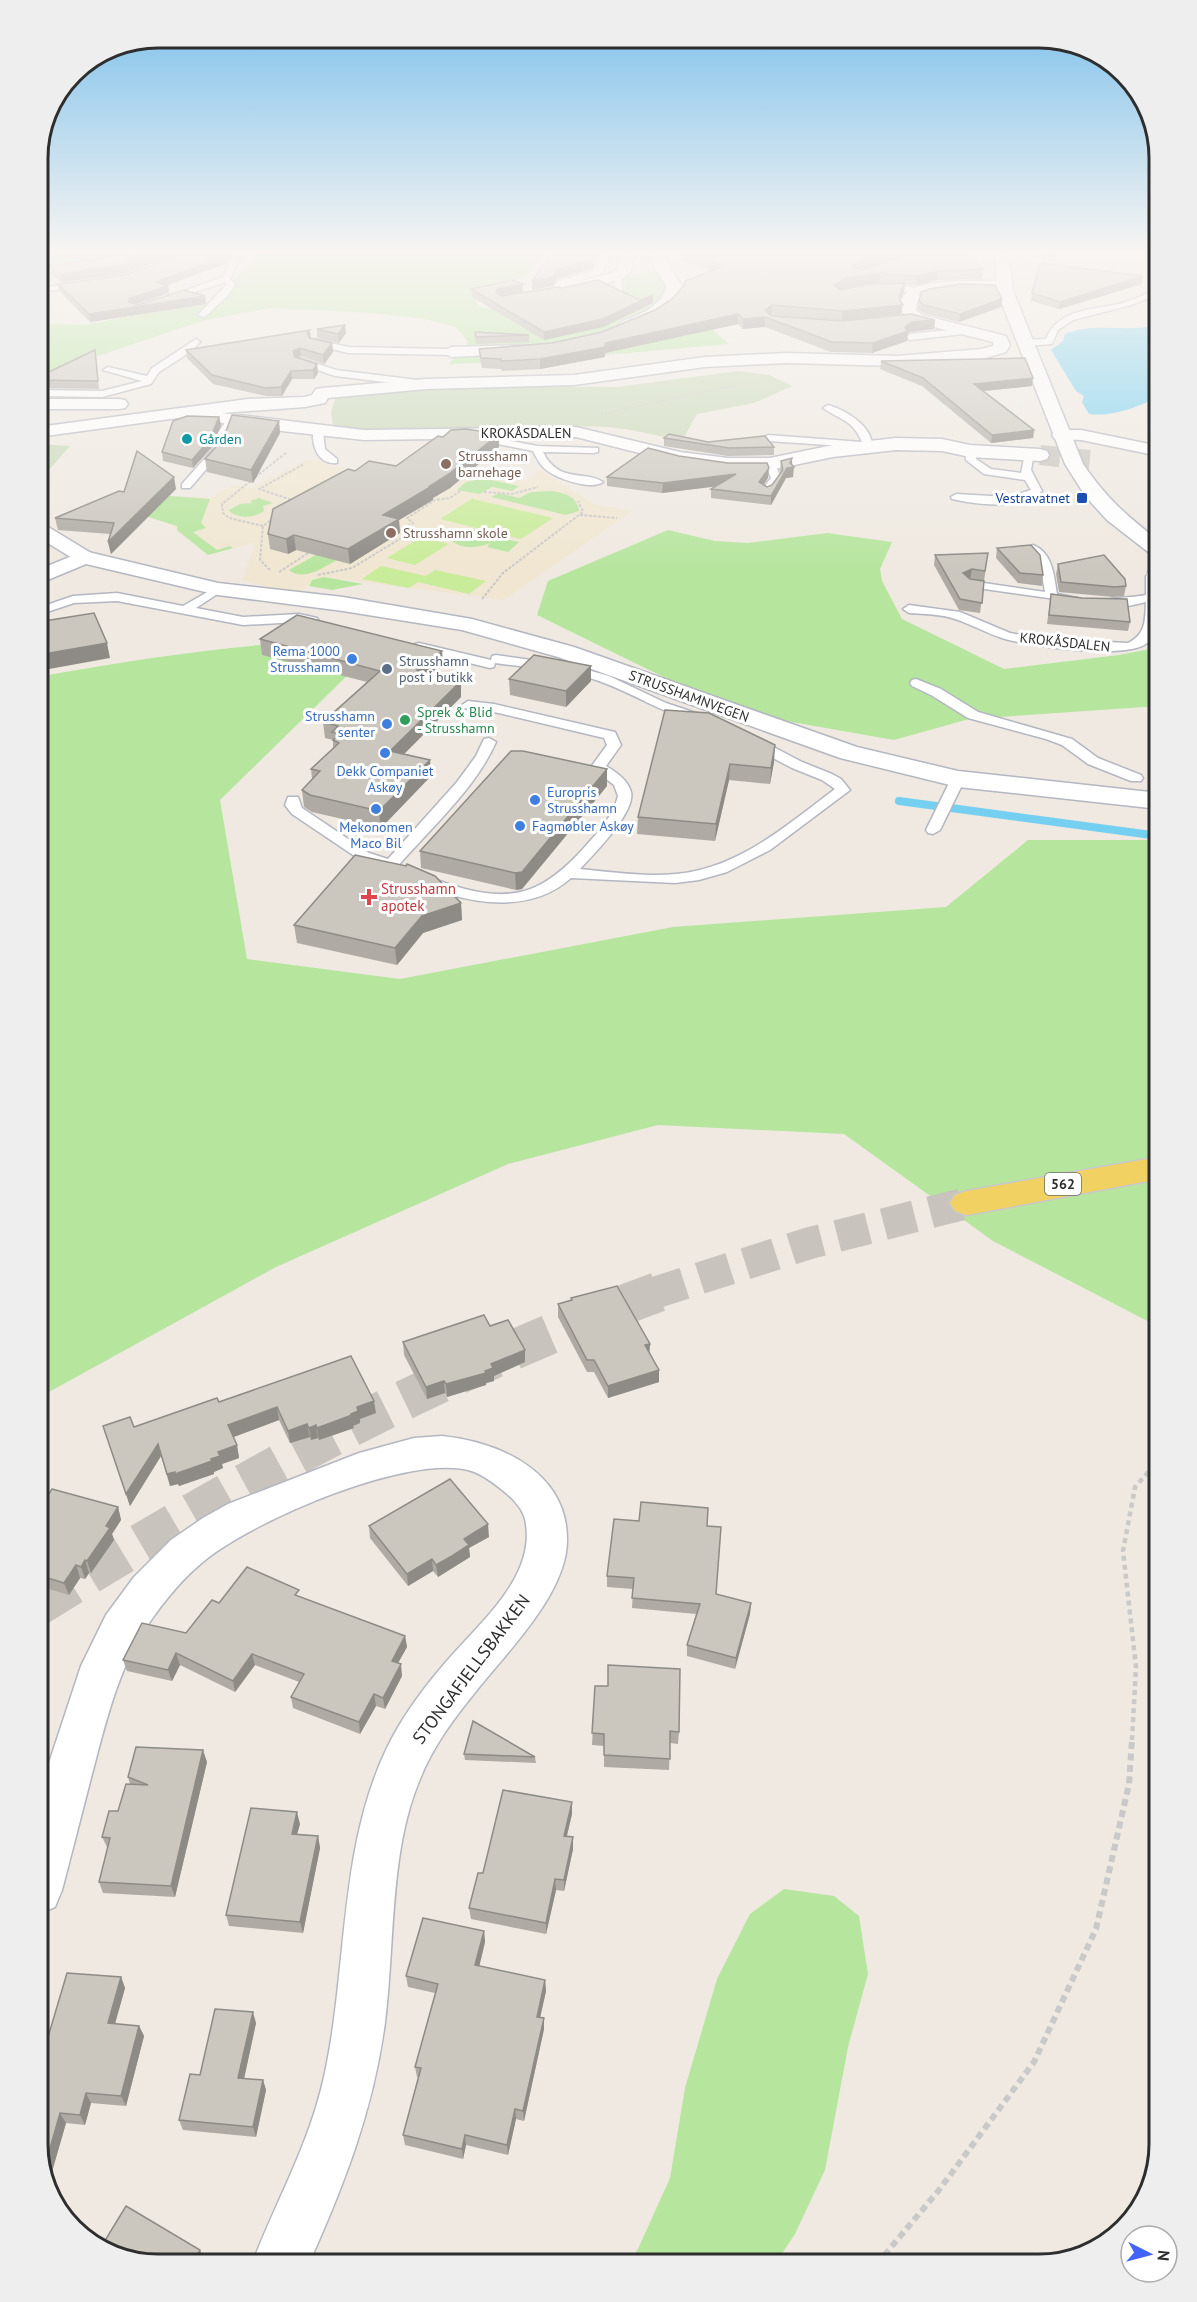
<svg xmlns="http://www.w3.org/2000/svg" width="1197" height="2302" viewBox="0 0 1197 2302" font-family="'PT Sans',sans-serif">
  <rect width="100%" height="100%" fill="#efe9e1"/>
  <!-- education -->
  <path fill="#f0e6d1" d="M308,459L344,468L339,471L361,479L439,495H443L442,492L459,478L485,475L524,481L540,470L593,504L632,511L504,600L324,577L312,580L302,592L272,588L242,580L255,546L253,543L208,555L168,523L134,513L158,495L210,498L233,485L251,488Z"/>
  <!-- green -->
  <g fill="#b6e59e">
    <path d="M38,251H137L121,257L38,271Z"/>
    <path d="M264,251H545L528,275L472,295L479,306L522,317L624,300L626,276L663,270L667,282L738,294L716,314L714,331L729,344L537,361L449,364L468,342L456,327L425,319L371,313L271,308L202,321L38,376V323L84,325L211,301Z"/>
    <path d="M476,480H491L519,486L512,491L492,487L480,494L457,490L466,482Z"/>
    <path d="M552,491C565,493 577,496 579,511L566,515L491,497L499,493L519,498L531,492Z"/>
    <path d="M158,495L210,499L201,523L206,528L193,532L217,550L230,546L233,548L208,555L177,530V526L133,512Z"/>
    <path d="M259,498L273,503L263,506L264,511C254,518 240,519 230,512L229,510L240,504L253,503L250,501Z"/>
    <path d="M471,529L490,532L495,537L494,542L499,538L519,542L508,552L487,547L490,543C478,548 462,550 451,540L453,534Z"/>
    <path d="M668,530L715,541L747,543L827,533L892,542L880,569L882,581L902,619L1004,669L1119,655L1155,648L1159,652V706L969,719L894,740L735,712L537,615L548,581Z"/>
    <path d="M321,552L342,558C326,564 306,583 289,570Z"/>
    <path d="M324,577L363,584L332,590L309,586L312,580Z"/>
    <path d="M311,641L354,669L220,800L247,959L400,979L673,927L946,907L1028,840H1159V1327L993,1241L844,1134L658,1125L508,1164L276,1267L38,1398V677C129,660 219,647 311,641Z"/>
    <path d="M784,1889L834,1896L859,1916L868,1974L848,2047L825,2170L795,2234L775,2264H628L638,2249L670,2178L685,2088L717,1979L750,1914Z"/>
  </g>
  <!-- cemetery -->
  <g fill="#c8d9b8">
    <path d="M738,371L769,375L792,386L754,403L697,414L682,441C643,433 605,421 565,429L334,431L331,412L335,399L353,393L476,386L617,387Z"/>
    <path d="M38,444L70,446L49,470L38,475Z"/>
  </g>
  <!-- pitch -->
  <g fill="#c9ec9a">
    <path d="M473,498V499L553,518L521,539L440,519Z"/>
    <path d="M421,537L449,544L415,565L387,558Z"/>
    <path d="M381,566L426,576L435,570L486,581L469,594L418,582L409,588L362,579Z"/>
  </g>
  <!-- water -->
  <path fill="#75cff0" d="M1159,324V396C1140,407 1111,417 1089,414L1082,402L1084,396L1076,391L1051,350L1063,341L1065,334C1096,321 1133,334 1159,324Z"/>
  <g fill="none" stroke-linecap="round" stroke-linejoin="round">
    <!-- stream -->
    <path stroke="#75cff0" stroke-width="8" d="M899,801L1159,836"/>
    <!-- street-tunnel -->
    <path stroke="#c8c4bd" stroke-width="20" stroke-dasharray="20 10" stroke-linecap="butt" d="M1040,455L1090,460"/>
    <!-- primary-tunnel-far1 -->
    <path stroke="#c8c4bd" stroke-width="32" stroke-dasharray="32 16" stroke-linecap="butt" d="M654,1293L810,1243L967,1203"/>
    <!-- primary-tunnel -->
    <path stroke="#c8c4bd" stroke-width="40" stroke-dasharray="40 20" stroke-linecap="butt" d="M38,1606C238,1481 436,1373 658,1292"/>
    <!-- lane casing -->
    <g stroke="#b4b7c1" stroke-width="3">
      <g id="lane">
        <path d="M235,251H243L230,279L235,284L229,294L205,317L198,315L227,284L225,282L169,301L162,299L223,277Z"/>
        <path d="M600,251H608L607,263L601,274L564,285L565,291H559L554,286L558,281L595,270L599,263Z"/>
        <path d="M614,274L621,276L623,294L616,292Z"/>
        <path d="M81,283L85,285L84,287L38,292V288Z"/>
        <path d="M909,286L924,291L920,293C907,290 886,295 876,289L880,287Z"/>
        <path d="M1159,290V294L1131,305L1073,320L1058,330L1052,344L1025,346L1021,343L1025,340L1046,339C1058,308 1095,310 1123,303C1135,299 1147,293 1159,290Z"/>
        <path d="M969,328L972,329V333L910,340L906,337L910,334Z"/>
        <path d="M196,339L200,342L192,351L159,372L151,384L102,397L38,396V390L102,391L142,381L103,370L108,367L147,376L152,368Z"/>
        <path d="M314,339L348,347L451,349L455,352L451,355L348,353L311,344L310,342Z"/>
        <path d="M300,358L336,370L426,381L431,384L426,387L335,376L297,363L295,361Z"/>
        <path d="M828,405C846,410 874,427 872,448L768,441L763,438L768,435L862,442C852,419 840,420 823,408Z"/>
        <path d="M228,418L236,420L228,433L223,450L190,488H182V484L213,449L218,433Z"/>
        <path d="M318,428L323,431L325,449L337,459V463C318,465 312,446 313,431Z"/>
        <path d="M477,434L537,446L598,448V452L594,453L543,452C558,484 586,470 603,482C591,491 554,478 544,468C539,463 536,457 533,451L473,439L472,437Z"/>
        <path d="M970,448L975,451L976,459L991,469L1021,473L1025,454L1034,452L1031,470L1042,491C1021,510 978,505 952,499L951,497L956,494L1008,497L1031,490L1025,480L984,474L966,460L965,451Z"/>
        <path d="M770,461L775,464L781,478L770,493L766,494L761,491L771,478L765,464Z"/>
        <path d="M1033,545C1053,553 1054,576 1057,594L1077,598V602L970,587L964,584L970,581L1045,592L1040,564L1027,548Z"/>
        <path d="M1152,573L1158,576C1158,595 1161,623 1150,640C1136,662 1026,646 1002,638C986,633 971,624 955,619C941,614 924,614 909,613L903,609L909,605L960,612L1010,633L1044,639L1128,643C1146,634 1145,621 1146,602C1133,605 1108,612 1097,603C1105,597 1134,598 1146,595V576Z"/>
        <path d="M218,586L222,587V591L196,608L243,617L299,614L317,618L319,621L313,625L299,622L243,625L117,601L74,603L38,615V608L73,596L117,593L183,606Z"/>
        <path d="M419,643L491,660L492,656L496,655L574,666L609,676L666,703L702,715L704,718L697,722C662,713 633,693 599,681C566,669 530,668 495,663L494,667L490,668L415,650L413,647L415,644Z"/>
        <path d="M916,679L941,689L978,712L1072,739L1098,758L1141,775L1143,778L1141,781H1131L1088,764L1062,745L1046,739L968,718L931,695L912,686L910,683L912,680Z"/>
        <path d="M468,701L494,704L615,732L621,745L606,766C616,772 628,780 631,792C636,812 593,855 580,869C611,872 644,877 676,874C738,869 787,825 835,789L822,780L792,768L748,745L746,742L748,739H758L802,762L832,774L841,779L850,790L770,850L727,872L699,880L675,883L571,878C536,909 490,906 448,894C439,891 425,888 419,881L426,877C439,880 452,886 465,889C519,903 547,888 583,849C597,833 613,817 618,796L614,785L591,767L607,745L604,738L494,712L463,708L462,705Z"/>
        <path d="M489,738L496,742C476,788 429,830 396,868L391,869L359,859L292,814L285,805L288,797H298L302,808L369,853L388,859L457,782L476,756L484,739Z"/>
        <path d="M958,775L965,779L940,830L933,834L928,833L926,830L951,779Z"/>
      </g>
    </g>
    <!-- street casing -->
    <g stroke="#b4b7c1" stroke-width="3">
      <g id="street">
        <path d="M621,251H635L631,271L622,279L562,294L554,289L557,286L612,273L617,269Z"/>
        <path d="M645,251H659L682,286C678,307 643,334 621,328L619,325L621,322C639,315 662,307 666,286Z"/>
        <path d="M967,281H1004L1012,286L1004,291C976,290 944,286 918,299L916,310L922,315L1006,336L1010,345L1006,352L982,359L898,366L786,363L705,367L574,385L426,389L328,398L325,403L305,407L222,413L364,430L576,427L680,452L728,458H770L833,445L896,438L942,439L970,445L1040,449L1047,451L1049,455L1047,459L1040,461L970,457L942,451L896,450L833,457L770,470H728L679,463L576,437L364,440L253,428L185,417L38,437V427L248,399L305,397L312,395L316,389L322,388L426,379L574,375L705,357L786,353L898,356L981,349L993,346V342L910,321L900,309C899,280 947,282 967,281Z"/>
        <path d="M525,345L531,347L533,350L531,353L451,357L443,352L451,347Z"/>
        <path d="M38,399H119L125,400L128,404L125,408L119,409H38Z"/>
        <path d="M1061,430H1081L1159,446V456L1081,440L1055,439L1052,435L1055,431Z"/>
        <path d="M38,523L45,525L91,553L94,557L91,561L84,563L77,561L38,537Z"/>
        <path d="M442,1436C500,1442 567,1472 567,1539C568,1592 508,1651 477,1690C455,1717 433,1746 420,1779C389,1852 395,1944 385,2022C374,2107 345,2183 310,2261L309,2264H252C276,2201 309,2145 324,2077C349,1964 337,1843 392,1738C407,1710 426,1685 446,1662C479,1623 538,1576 525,1519C522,1507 510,1496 501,1489C491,1481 480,1473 468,1470C405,1455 259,1519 209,1557C184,1576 164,1601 147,1626C121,1665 109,1710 97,1755C85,1800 74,1845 62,1890L55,1907L38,1914V1805L48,1766L81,1666L106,1615L134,1577L171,1540L203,1518L228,1504L359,1453L414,1438Z"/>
      </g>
    </g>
    <!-- secondary casing -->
    <g stroke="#b4b7c1" stroke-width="3">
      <g id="secondary">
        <path d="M995,251H1009L1013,291L1083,464C1107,499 1127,516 1159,541V557L1152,555L1107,520L1086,497L1065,464L997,291Z"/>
        <path d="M84,551L218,583L343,597L472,619L574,647L857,747L958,771L1159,793V809L958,787L840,758L558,657L462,630L343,611L218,595L86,564L38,584V570Z"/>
      </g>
    </g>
    <!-- primary casing -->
    <g stroke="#c9c9c9" stroke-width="3">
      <path id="primary" d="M1159,1157V1179L967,1215L955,1211L950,1203L955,1195L967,1191Z"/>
    </g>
    <!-- path-far3 -->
    <g stroke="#c9c9c9" stroke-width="1.5" stroke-dasharray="2 1.5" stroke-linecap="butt">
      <path d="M217,343H233"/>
      <path d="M601,414L737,385"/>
    </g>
    <!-- path-far2 -->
    <g stroke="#c9c9c9" stroke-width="2" stroke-dasharray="3 1.5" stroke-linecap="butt">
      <path d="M484,492L512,494L538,487"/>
      <path d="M295,501L259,489L304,464"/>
      <path d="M580,515L617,518"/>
      <path d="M263,526L229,518L223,513L222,504L287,452"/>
      <path d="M270,570L260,560L263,526L274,518"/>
      <path d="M279,572L310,552"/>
      <path d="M318,575L352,568L411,532L401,530L413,523L407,518L435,500L450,498L460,491"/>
      <path d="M482,599L503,573L583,512L578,501"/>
    </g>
    <!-- path-far1 -->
    <path stroke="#c9c9c9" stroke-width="4.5" stroke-dasharray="5 4" stroke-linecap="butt" d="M1132,1740L1136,1667L1123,1551L1135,1487L1159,1460"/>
    <!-- path -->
    <path stroke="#c9c9c9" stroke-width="6" stroke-dasharray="7 4.5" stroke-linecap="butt" d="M877,2264L939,2190L1034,2062L1096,1929L1129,1784L1132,1739"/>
    <!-- lane -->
    <use href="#lane" fill="#fff" fill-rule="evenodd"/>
    <!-- street -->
    <use href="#street" fill="#fff" fill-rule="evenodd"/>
    <!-- secondary -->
    <use href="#secondary" fill="#fff" fill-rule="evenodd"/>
    <!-- primary -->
    <use href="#primary" fill="#f2d163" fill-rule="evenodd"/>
    <!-- lane-bridge casing -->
    <g stroke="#b4b7c1" stroke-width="13" stroke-linecap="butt">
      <path id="lane-bridge" d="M1152,576L1159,560"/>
    </g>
    <!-- lane-bridge -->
    <use href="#lane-bridge" stroke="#fff" stroke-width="11"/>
  </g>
  <!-- wall -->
  <g fill="#afaba4">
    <path d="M142,251H187L179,255L122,274L61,282L52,275L50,266L145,252Z"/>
    <path d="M229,251L230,257L227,263L167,285L168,286L169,293L137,304H206L90,322L59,291L58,284L124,275Z"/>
    <path d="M679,251H958L961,255L983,269L982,279L937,280L916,285L905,284L904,293L899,300L901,314L842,321L771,315L843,321L935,320L934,329L910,332L908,333L907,341L872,353L831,352L765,327L743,329L738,324L605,353V357L540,369L502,371L501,369L482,368L480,359L479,349L552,343L602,332L655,310L712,271L681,260Z"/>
    <path d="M1143,276L1142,284L1059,309L1031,301L1032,293Z"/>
    <path d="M562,288L640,300L653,295V303L603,327L544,340L472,297L471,289L523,292L502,296Z"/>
    <path d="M921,292L1002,299L1001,307L959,322L923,313L918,309Z"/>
    <path d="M317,329L346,333L339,343L317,338Z"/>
    <path d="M475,332L529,335V342L476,344Z"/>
    <path d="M311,338L332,343L333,352L324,364L301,356L297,357L317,364L318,373L314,379H292L282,396H266L213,384L187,358L186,350Z"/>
    <path d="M95,350L99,389L38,388V389V377Z"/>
    <path d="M881,361L1032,386L983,391L1034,430L1033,438L991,443L922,386L880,369Z"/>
    <path d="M219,417L221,425L211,448L193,468L163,461L162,452Z"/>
    <path d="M279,421L280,433L253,483L207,472L205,459L223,439Z"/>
    <path d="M499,434V447L450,488L433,498V500L399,520L400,533L350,564L296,550L288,554L270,549L268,534L355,471L396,466L443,437Z"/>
    <path d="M664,438L708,442L774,447V455L728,456L664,446Z"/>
    <path d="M792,458L793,477L786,478L771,505L711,498V489L715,486L662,493L607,486V477L768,478L764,484L767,487L772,485L781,473L780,470L781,461Z"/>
    <path d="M176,489L111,554L108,542L110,534L58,530L55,518L124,492Z"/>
    <path d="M997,548L1043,575L1042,586L1018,583L996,558Z"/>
    <path d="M988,553L984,581L970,579L984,581L980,613L959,610L934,565L935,555Z"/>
    <path d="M1058,564L1126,586L1124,596L1113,597L1059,592L1056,574Z"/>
    <path d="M1051,594L1082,598L1130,622L1128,631L1047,624Z"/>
    <path d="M260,639L442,651L443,666L433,674L461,697L404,754L430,760L431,776L381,828L312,812L304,807L302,790L312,779L311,769L333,748V740L325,738L323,722L367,682L262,655Z"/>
    <path d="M509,679L591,681L566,707L510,695Z"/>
    <path d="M665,710L774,762L770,784L729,780L715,841L637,834L638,817Z"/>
    <path d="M607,786L522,889L516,890L421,868L420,851Z"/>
    <path d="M461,903L462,920L423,933L397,965L297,943L294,925Z"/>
    <path d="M571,1298L650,1344L649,1353L659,1370V1382L608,1398L594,1372H587L558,1317V1304L571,1300Z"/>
    <path d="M490,1326L525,1350V1362L494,1376V1381L486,1383V1385L447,1397L445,1393L427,1399L404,1355L403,1342Z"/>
    <path d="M219,1402L376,1413L360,1419V1423L353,1426L354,1428L319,1440L318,1438L311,1440L310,1437L290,1443L279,1420L233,1437L237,1445L239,1458L222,1464L223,1468L214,1472V1474L179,1486L178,1484L170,1486L161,1456L130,1506L103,1426L134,1427Z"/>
    <path d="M118,1507L121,1520L112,1534L114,1540L91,1573H89L85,1579L80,1578L69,1595L38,1586V1510Z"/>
    <path d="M369,1526L489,1537L469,1548L470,1557L438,1577L433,1571L408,1586L370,1538Z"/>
    <path d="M707,1526L716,1594L751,1603L750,1614L735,1669L687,1656V1645L696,1614L632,1608L633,1589L607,1587V1576Z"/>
    <path d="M300,1597L405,1636L407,1647L398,1663L402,1676L385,1709L376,1706L360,1734L293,1708L291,1697L299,1682L255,1665L235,1692L180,1665L172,1681L127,1671L123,1660L186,1633L219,1603Z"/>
    <path d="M595,1686L679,1732L678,1744L670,1743L669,1770L604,1767V1746L592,1745Z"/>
    <path d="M464,1754L535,1757L536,1763L465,1760Z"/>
    <path d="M207,1762L175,1897L103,1893L99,1882L108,1849L102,1837L118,1811L130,1784L128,1777Z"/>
    <path d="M572,1802V1814L567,1836L573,1849L564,1891L556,1890L546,1934L471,1919L469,1908L483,1873Z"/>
    <path d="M300,1824L297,1834L318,1836L320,1848L303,1933L229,1926L226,1915Z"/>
    <path d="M484,1931L485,1942L479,1966L545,1980L546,1991L540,2017L544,2029L524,2121L516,2119L508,2155L466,2145L463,2159L405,2145L403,2135L419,2078L417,2077L415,2067L435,1993L408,1987L406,1976Z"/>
    <path d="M121,1977L125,1988L115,2024L139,2026L144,2036L126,2106L91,2103L85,2125L66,2123L47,2189H46L38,2144L48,2037Z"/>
    <path d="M256,2023L244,2079L263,2080L266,2090L256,2137L183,2130L179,2120L200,2075Z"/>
  </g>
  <!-- shaded-wall -->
  <g fill="#8e8b86">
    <path d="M166,251H187L179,255L122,274L61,282L60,274Z"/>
    <path d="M229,251L230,257L227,263L157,289L156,282Z"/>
    <path d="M596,251H598L593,268L557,279L553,286L532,290V281Z"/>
    <path d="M894,251H921L852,273V267L853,264Z"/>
    <path d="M1044,251H1070L1042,259Z"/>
    <path d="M938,271L937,280L916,285L917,276Z"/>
    <path d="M880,273L879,283L847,288L833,294L834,285L847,278Z"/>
    <path d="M1143,276L1142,284L1059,309L1060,302Z"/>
    <path d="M905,283L904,293L900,299L898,305H903L901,314L842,321L843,311L901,290Z"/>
    <path d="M523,284V292L498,297L496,293L497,289Z"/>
    <path d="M168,286L169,293L131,306L205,296L206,304L90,322L89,314L129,302L130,298Z"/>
    <path d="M653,295V303L603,327L544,340V332L603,319Z"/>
    <path d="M1002,299L1001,307L959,322L960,314Z"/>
    <path d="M772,305L771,315L765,317V327L743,329V319L765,310Z"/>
    <path d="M738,314V324L605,353V357L540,369V359L605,343Z"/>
    <path d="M935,320L934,329L910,332L908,333L907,341L872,353L873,343L905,327L911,322Z"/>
    <path d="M345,325L346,333L339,343L338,334Z"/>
    <path d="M310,330L311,339L308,341L307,333Z"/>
    <path d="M332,343L333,352L324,364L323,355Z"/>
    <path d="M300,348L301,356L294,359L293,351Z"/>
    <path d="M317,364L318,373L314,379L313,370Z"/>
    <path d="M291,371L292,379L282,396L281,387Z"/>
    <path d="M1033,378L1032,386L973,392L974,384Z"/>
    <path d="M219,417L221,425L211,448L193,468L192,460Z"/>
    <path d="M279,421L280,433L253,483L251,470Z"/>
    <path d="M1034,430L1033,438L991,443L992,435Z"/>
    <path d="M499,434V447L450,488L433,498V500L399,520L400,533L350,564L348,549L383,515L430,486Z"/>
    <path d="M792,458V468L794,467L793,477L786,478L771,505V496Z"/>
    <path d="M769,468L768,478L759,491V482Z"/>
    <path d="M736,474V484L662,493L663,483Z"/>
    <path d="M174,477L176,489L111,554L108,542Z"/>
    <path d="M294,535L296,550L288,554L286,539Z"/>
    <path d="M972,569L970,579L963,573Z"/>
    <path d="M107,643L110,658L38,671V655Z"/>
    <path d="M442,651L443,666L418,686L417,670Z"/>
    <path d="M591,666V681L566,707V691Z"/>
    <path d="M461,681V697L391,767L390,751Z"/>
    <path d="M775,745L774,762L770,784L771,768Z"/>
    <path d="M430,760L431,776L381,828L379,811Z"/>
    <path d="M730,764L729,780L715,841L716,824Z"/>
    <path d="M607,769V786L522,889L516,890L515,873Z"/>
    <path d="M461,903L462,920L423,933L397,965L395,948L422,916Z"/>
    <path d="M650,1344L649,1356L645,1345Z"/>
    <path d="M525,1350V1362L494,1376V1381L486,1383V1385L447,1397L446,1384L485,1371L491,1364Z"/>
    <path d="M659,1370V1382L608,1398V1386Z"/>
    <path d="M444,1381L445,1393L427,1399L426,1387Z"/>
    <path d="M374,1401L376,1413L360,1419V1423L353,1426L354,1428L319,1440L317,1428L351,1414L357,1407Z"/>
    <path d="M277,1407L279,1420L231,1438L228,1425Z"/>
    <path d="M307,1424L310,1437L290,1443L288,1431Z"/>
    <path d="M316,1425L318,1438L311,1440L309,1428Z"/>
    <path d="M158,1444L161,1456L130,1506L126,1494Z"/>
    <path d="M237,1445L239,1458L222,1464L223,1468L214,1472V1474L179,1486L178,1484L170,1486L167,1474L211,1459L218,1452Z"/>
    <path d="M118,1507L121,1520L112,1534L114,1540L91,1573L87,1561L106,1526Z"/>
    <path d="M488,1524L489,1537L469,1548L470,1557L438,1577L436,1565L464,1539Z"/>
    <path d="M432,1559L433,1571L408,1586L407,1574Z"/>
    <path d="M85,1560L89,1573L85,1579L81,1567Z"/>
    <path d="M76,1565L80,1578L69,1595L64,1583Z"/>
    <path d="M751,1603L750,1614L735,1669L736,1658Z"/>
    <path d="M405,1636L407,1647L393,1672L392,1661Z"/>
    <path d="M176,1653L180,1665L172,1681L168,1670Z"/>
    <path d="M252,1654L255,1665L235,1692L233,1681Z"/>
    <path d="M401,1664L402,1676L385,1709L383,1698Z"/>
    <path d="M374,1694L376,1706L360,1734L359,1722Z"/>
    <path d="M203,1750L207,1762L175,1897L171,1886Z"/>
    <path d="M572,1802V1814L564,1847V1836Z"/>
    <path d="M297,1812L300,1824L294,1845L292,1834Z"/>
    <path d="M318,1836L320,1848L303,1933L300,1922Z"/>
    <path d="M573,1837V1849L564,1891V1880Z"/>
    <path d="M555,1879L556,1890L546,1934V1923Z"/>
    <path d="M484,1931L485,1942L477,1976L475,1965Z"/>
    <path d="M121,1977L125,1988L112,2034L108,2023Z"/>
    <path d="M545,1980L546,1991L538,2027L537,2017Z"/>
    <path d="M253,2012L256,2023L242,2088L238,2078Z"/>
    <path d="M544,2018V2029L524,2121L523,2111Z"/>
    <path d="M139,2026L144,2036L126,2106L121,2096Z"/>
    <path d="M263,2080L266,2090L256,2137L253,2127Z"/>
    <path d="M86,2093L91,2103L85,2125L80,2115Z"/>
    <path d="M515,2109L516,2119L508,2155L507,2145Z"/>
    <path d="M60,2113L66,2123L47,2189L43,2173Z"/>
    <path d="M465,2135L466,2145L463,2159L462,2149Z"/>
    <path d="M200,2250L204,2259L201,2264H192Z"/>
  </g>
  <!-- building -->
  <g fill="#cbc7bf" stroke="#8e8b86" stroke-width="1.5">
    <path d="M152,251H166L121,265L60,274L50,266Z"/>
    <path d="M196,251H228L226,256L156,282L168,286L130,298L129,302L138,305L184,290L205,296L89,314L58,284L124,275Z"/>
    <path d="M554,251H596L593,259L557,270L553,277L532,281Z"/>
    <path d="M682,251H894L853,264L852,267L862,270L921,251H958L961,255L970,254L983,269L938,271L917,276L880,273L847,278L834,285L840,290L870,284L905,283L901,290L899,299L903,305L843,311L772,305L765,310L771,316L843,321L911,314L935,320L911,322L905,327L908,331L873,343L832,342L765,317L743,319L738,314L605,343V347L540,359L501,361V359L481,358L479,349L552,343L602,332L655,310L672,299L685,284V281L724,266Z"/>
    <path d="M1040,263L1143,276L1060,302L1032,293Z"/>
    <path d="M512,280L523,284L497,289L496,293L502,296L558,287L562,288L598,280L640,300L653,295L603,319L544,332L471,289Z"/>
    <path d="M961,284L995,285L1002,299L960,314L924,305L919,301L921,292L930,289Z"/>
    <path d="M345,325L338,334L317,329Z"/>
    <path d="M310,330L307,333L310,338L332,343L323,355L300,348L293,351L295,357L317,364L313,370L291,371L281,387L265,388L212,375L186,350Z"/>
    <path d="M475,332L529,335L476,337Z"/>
    <path d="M95,350L98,381L38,380V377Z"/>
    <path d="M1025,358L1033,378L974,384L1034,430L992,435L923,378L881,361Z"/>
    <path d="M232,415L279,421L251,470L205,459L223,439Z"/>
    <path d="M187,416L219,417L210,439L192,460L162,452L173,421Z"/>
    <path d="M466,429L499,434L449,474L430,486H432L383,515L399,519L348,549L294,535L286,539L268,534L273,509L348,469L355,471L369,461L396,466L438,436L443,437L451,430Z"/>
    <path d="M669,434L708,442L765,436L774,447L729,448L664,438Z"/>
    <path d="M648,448L679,456L728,463H767L769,468L759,482L767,487L772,485L783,470L781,461L792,458L790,463L794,467L787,468L771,496L711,489L736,474L663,483L607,477Z"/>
    <path d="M137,451L174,477L108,542L114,523L55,518L119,491L124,492Z"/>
    <path d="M1031,545L1040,555L1043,575L1020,573L997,548Z"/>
    <path d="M988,553L985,571L972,569L963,573L970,579L984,581L982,603L960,599L935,555Z"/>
    <path d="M1104,555L1125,579L1126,586L1115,587L1061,582L1058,564Z"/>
    <path d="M1051,594L1082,598L1127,599L1130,622L1049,615Z"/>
    <path d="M94,613L107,643L38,655V622Z"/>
    <path d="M297,615L442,651L417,670L461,681L390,751L430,760L379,811L310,795L302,790L320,771L311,769L339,743L333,740L340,734L332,732L338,726L323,722L380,671L260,639Z"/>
    <path d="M534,655L591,666L566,691L509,679Z"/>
    <path d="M665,710L709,713L775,745L771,768L730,764L716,824L638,817Z"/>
    <path d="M511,751H523L607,769L522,872L515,873L420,851Z"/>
    <path d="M355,855L406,866L407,864L435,876L461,903L422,916L395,948L294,925Z"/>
    <path d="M617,1286L650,1344L645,1345L659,1370L608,1386L594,1360H587L558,1304L572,1300L571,1298Z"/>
    <path d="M484,1315L490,1326L508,1320L525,1350L491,1364L493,1368L485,1371L486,1373L446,1384L444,1381L426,1387L403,1342Z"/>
    <path d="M351,1356L374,1401L357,1407L358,1411L351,1414L352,1415L317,1428L316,1425L309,1428L307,1424L288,1431L277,1407L228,1425L237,1445L218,1452L220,1456L211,1459L212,1461L175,1474V1472L167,1474L158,1444L126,1494L103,1426L130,1417L134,1427L217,1398L219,1402Z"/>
    <path d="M450,1479L488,1524L464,1539L469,1545L452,1556L436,1565L432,1559L407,1574L369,1526Z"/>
    <path d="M52,1489L118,1507L106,1526L110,1528L87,1561L85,1560L81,1567L76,1565L64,1583L38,1575V1510Z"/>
    <path d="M641,1502L708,1508L707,1526L721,1527L716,1594L751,1603L736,1658L687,1645L700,1604L632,1598L634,1578L607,1576L614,1519L639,1521Z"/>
    <path d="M247,1567L299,1590L295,1595L405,1636L392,1661L401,1664L383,1698L374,1694L359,1722L291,1697L304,1674L252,1654L233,1681L176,1653L168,1670L123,1660L142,1623L186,1633L212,1600L219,1603Z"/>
    <path d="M608,1665L680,1669L679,1732L670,1731V1759L604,1755V1734L592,1733L595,1686H608Z"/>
    <path d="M473,1721L535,1757L464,1754Z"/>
    <path d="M136,1747L203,1750L171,1886L99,1882L110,1838L102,1837L109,1811H118L126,1784L148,1785L128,1777Z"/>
    <path d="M503,1790L572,1802L564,1836L573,1837L564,1880L555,1879L546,1923L469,1908L478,1873H483Z"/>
    <path d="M251,1808L297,1812L292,1834L318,1836L300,1922L226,1915Z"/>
    <path d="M423,1918L484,1931L475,1965L545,1980L537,2017L544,2018L523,2111L515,2109L507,2145L465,2135L462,2149L403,2135L421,2068L415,2067L438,1984L406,1976Z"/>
    <path d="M67,1973L121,1977L108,2023L139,2026L121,2096L86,2093L80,2115L60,2113L43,2173L38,2144V2036L48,2037Z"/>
    <path d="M215,2009L253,2012L238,2078L263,2080L253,2127L179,2120L190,2074L200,2075Z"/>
    <path d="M126,2206L200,2250L192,2264H151L101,2247Z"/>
  </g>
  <!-- sky -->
  <linearGradient id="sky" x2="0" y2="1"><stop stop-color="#7abfeb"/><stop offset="0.44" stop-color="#f8f5f2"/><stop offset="1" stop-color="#f8f5f2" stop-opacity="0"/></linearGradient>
  <rect width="1197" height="573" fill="url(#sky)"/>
  <!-- markers -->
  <circle fill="#0f9aa8" stroke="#fff" stroke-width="2" cx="187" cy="439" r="6"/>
  <g fill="#8d6e63" stroke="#fff" stroke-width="2">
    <circle cx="446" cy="464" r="6"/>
    <circle cx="391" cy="533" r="6"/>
  </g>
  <rect fill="#1a4fb4" stroke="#fff" stroke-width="2" x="1076" y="492" width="12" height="12" rx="3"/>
  <g fill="#3f7fe0" stroke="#fff" stroke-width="2">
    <circle cx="352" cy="659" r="6"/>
    <circle cx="387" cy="724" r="6"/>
    <circle cx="385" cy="753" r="6"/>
    <circle cx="535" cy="800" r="6"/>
    <circle cx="376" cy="809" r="6"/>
    <circle cx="520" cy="826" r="6"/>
  </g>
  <circle fill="#5c6f8a" stroke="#fff" stroke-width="2" cx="387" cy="669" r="6"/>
  <circle fill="#2e9e5b" stroke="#fff" stroke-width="2" cx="405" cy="720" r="6"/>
  <path fill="#e0444e" stroke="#fff" stroke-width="2" d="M366 888h6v6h6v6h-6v6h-6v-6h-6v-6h6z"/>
  <g text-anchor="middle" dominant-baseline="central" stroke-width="6" stroke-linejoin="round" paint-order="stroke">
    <!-- far-street labels -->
    <g font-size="14" fill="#2e2e2e" stroke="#fff">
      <text x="526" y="433">KROKÅSDALEN</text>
      <text transform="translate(1065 642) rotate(6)">KROKÅSDALEN</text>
      <text transform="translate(689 696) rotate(20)">STRUSSHAMNVEGEN</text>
    </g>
    <!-- far-culture labels -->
    <g font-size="14" fill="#0d838f" stroke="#fff" text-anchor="start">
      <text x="199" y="439">Gården</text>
    </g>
    <!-- far-education labels -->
    <g font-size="14" fill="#785e54" stroke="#fff" text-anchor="start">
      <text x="458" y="456">Strusshamn<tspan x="458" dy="16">barnehage</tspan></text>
      <text x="403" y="533">Strusshamn skole</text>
    </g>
    <!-- far-transit labels -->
    <g font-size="14" fill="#164399" stroke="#fff" text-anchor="end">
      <text x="1070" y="498">Vestravatnet</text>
    </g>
    <!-- far-shop labels -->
    <g font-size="14" fill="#366cbe" stroke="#fff" text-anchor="end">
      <text x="340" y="651">Rema 1000<tspan x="340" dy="16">Strusshamn</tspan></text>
      <text x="375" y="716">Strusshamn<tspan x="375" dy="16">senter</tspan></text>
      <text x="385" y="771" text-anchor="middle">Dekk Companiet<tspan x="385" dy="16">Askøy</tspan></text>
      <text x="547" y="792" text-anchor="start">Europris<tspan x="547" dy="16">Strusshamn</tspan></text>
      <text x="532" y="826" text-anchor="start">Fagmøbler Askøy</text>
      <text x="376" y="827" text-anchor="middle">Mekonomen<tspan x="376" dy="16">Maco Bil</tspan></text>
    </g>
    <!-- far-service labels -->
    <g font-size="14" fill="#4e5e75" stroke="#fff" text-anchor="start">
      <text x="399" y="661">Strusshamn<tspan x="399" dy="16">post i butikk</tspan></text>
    </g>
    <!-- far-leisure labels -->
    <g font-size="14" fill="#27864d" stroke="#fff" text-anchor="start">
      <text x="417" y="712">Sprek &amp; Blid<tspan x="417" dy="16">- Strusshamn</tspan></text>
    </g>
    <!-- shield labels -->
    <rect fill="#fff" stroke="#6d6d6d" stroke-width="1.5" x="1045" y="1173" width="36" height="22" rx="4.5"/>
    <g font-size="14" font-weight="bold" fill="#2e2e2e">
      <text x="1063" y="1184">562</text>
    </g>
    <!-- health labels -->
    <g font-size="15" fill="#be3a42" stroke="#fff" text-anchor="start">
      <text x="381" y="888">Strusshamn<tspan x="381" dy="17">apotek</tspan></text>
    </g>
    <!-- near-street labels -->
    <g font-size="18" fill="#2e2e2e" stroke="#fff">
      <text transform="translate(471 1669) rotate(-53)">STONGAFJELLSBAKKEN</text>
    </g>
  </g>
  <!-- crop -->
  <path d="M0 0H1197V2302H0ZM158 48H1039A110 110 0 0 1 1149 158V2144A110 110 0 0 1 1039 2254H158A110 110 0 0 1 48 2144V158A110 110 0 0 1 158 48Z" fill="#eee" fill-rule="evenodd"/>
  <path fill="none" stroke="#2e2e2e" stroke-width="3" d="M158 48H1039A110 110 0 0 1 1149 158V2144A110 110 0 0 1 1039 2254H158A110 110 0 0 1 48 2144V158A110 110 0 0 1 158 48Z"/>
  <!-- north arrow -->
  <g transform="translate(1149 2254) rotate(96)"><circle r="28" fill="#ffffff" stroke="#ababab" stroke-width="1.5"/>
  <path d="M0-4.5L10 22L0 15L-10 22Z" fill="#4264fb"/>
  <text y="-9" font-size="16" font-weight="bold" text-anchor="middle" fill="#2e2e2e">N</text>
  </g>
</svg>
